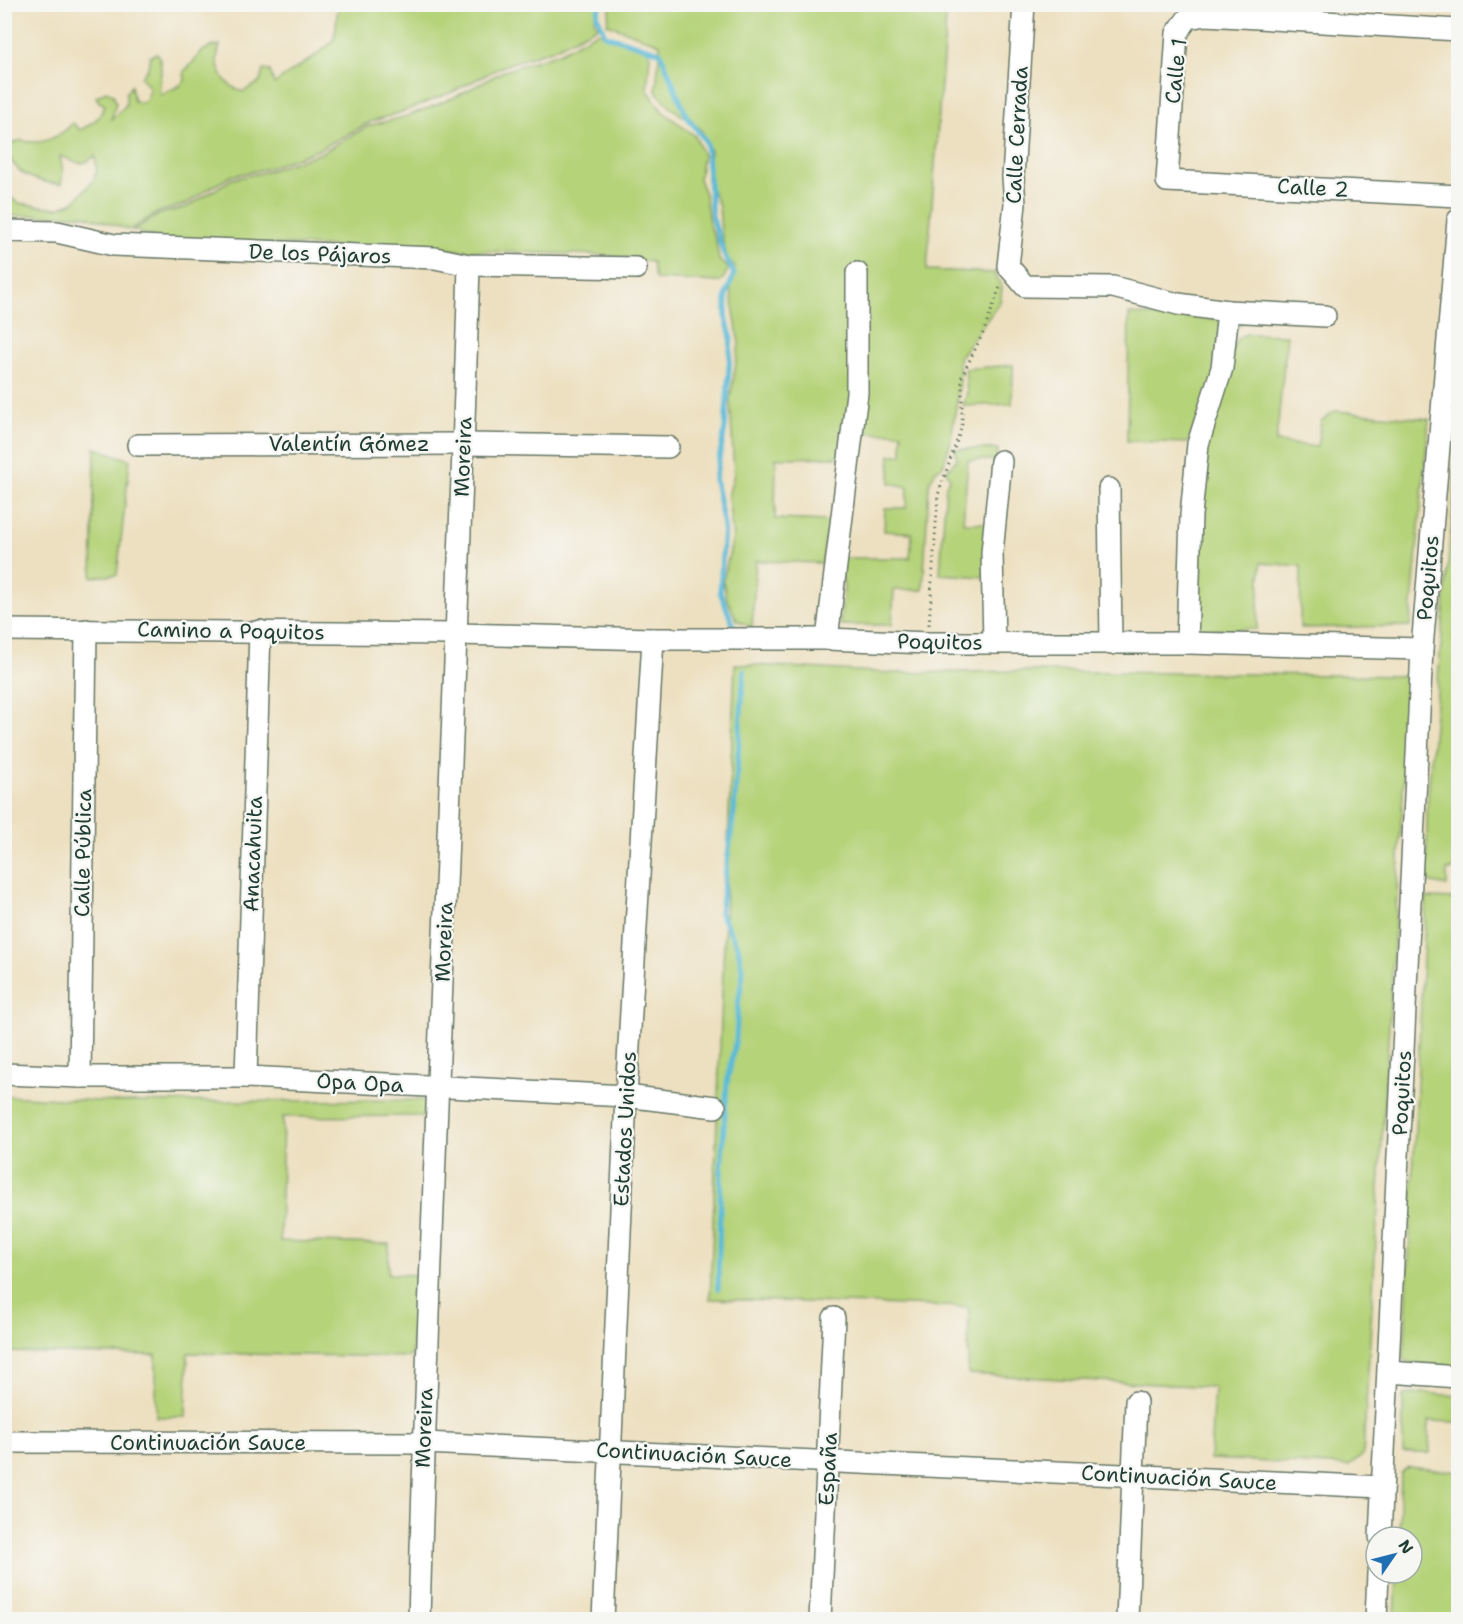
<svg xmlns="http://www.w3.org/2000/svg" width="1463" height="1624" viewBox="0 0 1463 1624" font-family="'Shantell Sans',sans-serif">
  <rect width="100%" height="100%" fill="#f6f6f2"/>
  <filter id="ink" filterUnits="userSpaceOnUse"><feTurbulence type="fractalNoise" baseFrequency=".0167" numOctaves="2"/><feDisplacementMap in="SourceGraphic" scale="12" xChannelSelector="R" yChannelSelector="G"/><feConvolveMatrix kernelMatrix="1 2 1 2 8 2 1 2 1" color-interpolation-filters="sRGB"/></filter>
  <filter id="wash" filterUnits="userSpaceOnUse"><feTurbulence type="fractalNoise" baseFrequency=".008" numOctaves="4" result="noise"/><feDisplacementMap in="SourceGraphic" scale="24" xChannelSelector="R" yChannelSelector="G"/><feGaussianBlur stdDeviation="1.35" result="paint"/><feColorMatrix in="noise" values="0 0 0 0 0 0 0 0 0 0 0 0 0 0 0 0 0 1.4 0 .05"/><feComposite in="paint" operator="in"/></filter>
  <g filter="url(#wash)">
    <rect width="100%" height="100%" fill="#ede0c0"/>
    <!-- green -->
    <g fill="#b5d379" stroke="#6a8856" stroke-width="1.5">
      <path d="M339,4L600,5L596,12L594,21L599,26L554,49L503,66L452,92L405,111L370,122L318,150L265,169L231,176L205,191L186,204L159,212L130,230L84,215L5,216V194L19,203L39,206L58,208L74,202L93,181L97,171L95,156C79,169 77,161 60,156L63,172L61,184C34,182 12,174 5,146L21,140C40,147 60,137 73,123L80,130C93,123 100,119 105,105L99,102L96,97L106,91L113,94L116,103L111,120L126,105V93L131,86L134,101L141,103L147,99L150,88L141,77L148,68L150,56L157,53C165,65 158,81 160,95L179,86L185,81L184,71C200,60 194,49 220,45C212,66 223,85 243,92L260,82L263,70L270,71L274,84C286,74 330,49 334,38C337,28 336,15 339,4Z"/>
      <path d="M611,5H947L927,270L995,273L1002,288L1000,302L959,358L960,382L950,444L943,466L936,470L929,484L923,590H894L892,625H840L844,588L842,574L843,558H910L912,533L884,531L885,508H906L908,487L890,483V455H902V433H859L842,457L776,458L775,519L830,521L822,563L756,561L752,628L737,620L727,600L723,581L733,538L728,496L734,474L730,399L739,344L730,285L735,267L727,259L721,231L719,206L707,179L710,151L701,129L670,107L656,91L660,44L607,24Z"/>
      <path d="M597,32L647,47L650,55L647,89L662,111L695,136L703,155L699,179L705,194L709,223L716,241L719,260L729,268L723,279L719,282L655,279L652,262L604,255L164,241L133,230L160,214L187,207L232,179L265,172L321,153L368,126L404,117L431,107L457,96L502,72L559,53Z"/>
      <path d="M1129,314L1246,321L1234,329L1188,443L1127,441Z"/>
      <path d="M1247,334L1287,335L1276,442L1317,447L1321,421L1335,411L1429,419L1410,626L1300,628L1301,566L1261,563L1257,629L1205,630L1197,626L1205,424L1233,348L1239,337Z"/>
      <path d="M1013,365L1012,404L963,406L967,393L965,369Z"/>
      <path d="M95,448L130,460L117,575L92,577Z"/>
      <path d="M1458,448V870H1447V886L1427,882V807Z"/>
      <path d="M955,449H998L996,460H968L963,523H991L984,577L940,574L946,485L950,478L946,471L957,459Z"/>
      <path d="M735,664L893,673L1028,671L1410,676L1363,1455L1349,1466L1210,1459L1214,1387L968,1374L969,1307L710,1299Z"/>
      <path d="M1426,898L1458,899V1366L1413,1364L1404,1360Z"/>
      <path d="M4,1096L118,1102L428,1100L427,1116L283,1117L280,1241L389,1244L388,1274L417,1275L411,1357L188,1353L186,1417H156V1355L5,1352Z"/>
      <path d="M1424,1393L1458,1396V1422L1428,1421L1430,1453H1403V1395Z"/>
      <path d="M1408,1467L1458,1472V1619H1395L1397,1573H1412V1537H1399L1401,1473Z"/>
    </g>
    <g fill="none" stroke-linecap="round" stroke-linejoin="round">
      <!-- stream -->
      <g stroke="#59bad8" stroke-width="5">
        <path d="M600,4L597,15L605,35L660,52L686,115L706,142L712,216L723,252L734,274L726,295V318L731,337L725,429L715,479L724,526L720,592L737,634"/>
        <path d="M718,1289L721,1171L727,1083L736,1039L738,1004L743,974L738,947L720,913L734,812L744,671"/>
      </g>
    </g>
  </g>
  <g filter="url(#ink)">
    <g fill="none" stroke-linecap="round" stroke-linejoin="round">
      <!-- minor casing -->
      <g stroke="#677665" stroke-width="24">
        <g id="minor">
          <path d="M1024,4L1013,177L1015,204L1008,266L1025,286L1113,287L1178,304L1228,311L1325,316"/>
          <path d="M1458,30L1206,15L1188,18L1177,33L1167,181L1458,196"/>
          <path d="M4,231L57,232L114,245L435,258L469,265L636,268"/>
          <path d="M138,445L464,444L668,447"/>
          <path d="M1109,489L1111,644"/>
          <path d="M4,630L457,634L653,639H827L928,643H1187L1422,649"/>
          <path d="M827,639L857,393V273"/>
          <path d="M994,643L992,553L1001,461"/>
          <path d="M1187,643L1191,515L1198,444L1222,368L1228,311"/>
          <path d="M4,1074L80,1077H246L626,1096L715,1107"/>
          <path d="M80,1077L86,630"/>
          <path d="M246,1077L260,631"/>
          <path d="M1389,1372L1458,1377"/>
          <path d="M4,1442L424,1443L1382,1487"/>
          <path d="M1380,1537L1422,649L1458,220"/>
          <path d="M419,1620C431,1168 456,717 469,265"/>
          <path d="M603,1620L626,1096L653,639"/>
          <path d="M820,1620L834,1318"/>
          <path d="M1127,1620L1136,1402"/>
          <path d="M1376,1620L1378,1573"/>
        </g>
      </g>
      <!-- path -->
      <path stroke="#677665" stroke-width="3" stroke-dasharray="1.5 4.5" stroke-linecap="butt" d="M929,625L938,495L962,426V376L984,331L1000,287"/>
      <!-- minor -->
      <use href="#minor" stroke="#fff" stroke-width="21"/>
    </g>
  </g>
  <g text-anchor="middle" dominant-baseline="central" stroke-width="4.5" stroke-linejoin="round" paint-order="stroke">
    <!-- street labels -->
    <g font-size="21" fill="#1f3d34" stroke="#f6f6f2">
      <text transform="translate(1176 71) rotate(-84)">Calle 1</text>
      <text transform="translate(1017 135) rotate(-87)">Calle Cerrada</text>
      <text transform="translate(1313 188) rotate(3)">Calle 2</text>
      <text transform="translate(320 254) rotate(2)">De los Pájaros</text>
      <text x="349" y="444">Valentín Gómez</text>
      <text transform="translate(463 457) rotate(-88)">Moreira</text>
      <text transform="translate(1428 578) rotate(-85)">Poquitos</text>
      <text transform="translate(231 631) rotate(1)">Camino a Poquitos</text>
      <text transform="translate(940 642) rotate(1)">Poquitos</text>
      <text transform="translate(83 853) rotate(-89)">Calle Pública</text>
      <text transform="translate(253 854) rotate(-88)">Anacahuita</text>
      <text transform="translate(444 942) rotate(-88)">Moreira</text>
      <text transform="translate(360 1083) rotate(3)">Opa Opa</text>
      <text transform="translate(1402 1093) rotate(-87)">Poquitos</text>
      <text transform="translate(625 1129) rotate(-87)">Estados Unidos</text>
      <text transform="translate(424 1428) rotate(-88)">Moreira</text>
      <text x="208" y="1443">Continuación Sauce</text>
      <text transform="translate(694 1455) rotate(3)">Continuación Sauce</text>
      <text transform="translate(828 1469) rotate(-87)">España</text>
      <text transform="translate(1179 1478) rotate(3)">Continuación Sauce</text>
    </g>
  </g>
  <!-- margin -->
  <rect width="1463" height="1624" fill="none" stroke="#f6f6f2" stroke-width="24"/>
  <!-- north arrow -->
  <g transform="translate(1394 1555) rotate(55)"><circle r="28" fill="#f6f6f2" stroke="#a0aca6" stroke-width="1.5"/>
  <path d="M0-4.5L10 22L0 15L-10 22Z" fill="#1f6fb2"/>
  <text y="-9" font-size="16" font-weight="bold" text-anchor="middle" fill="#1f3d34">N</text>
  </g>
</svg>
